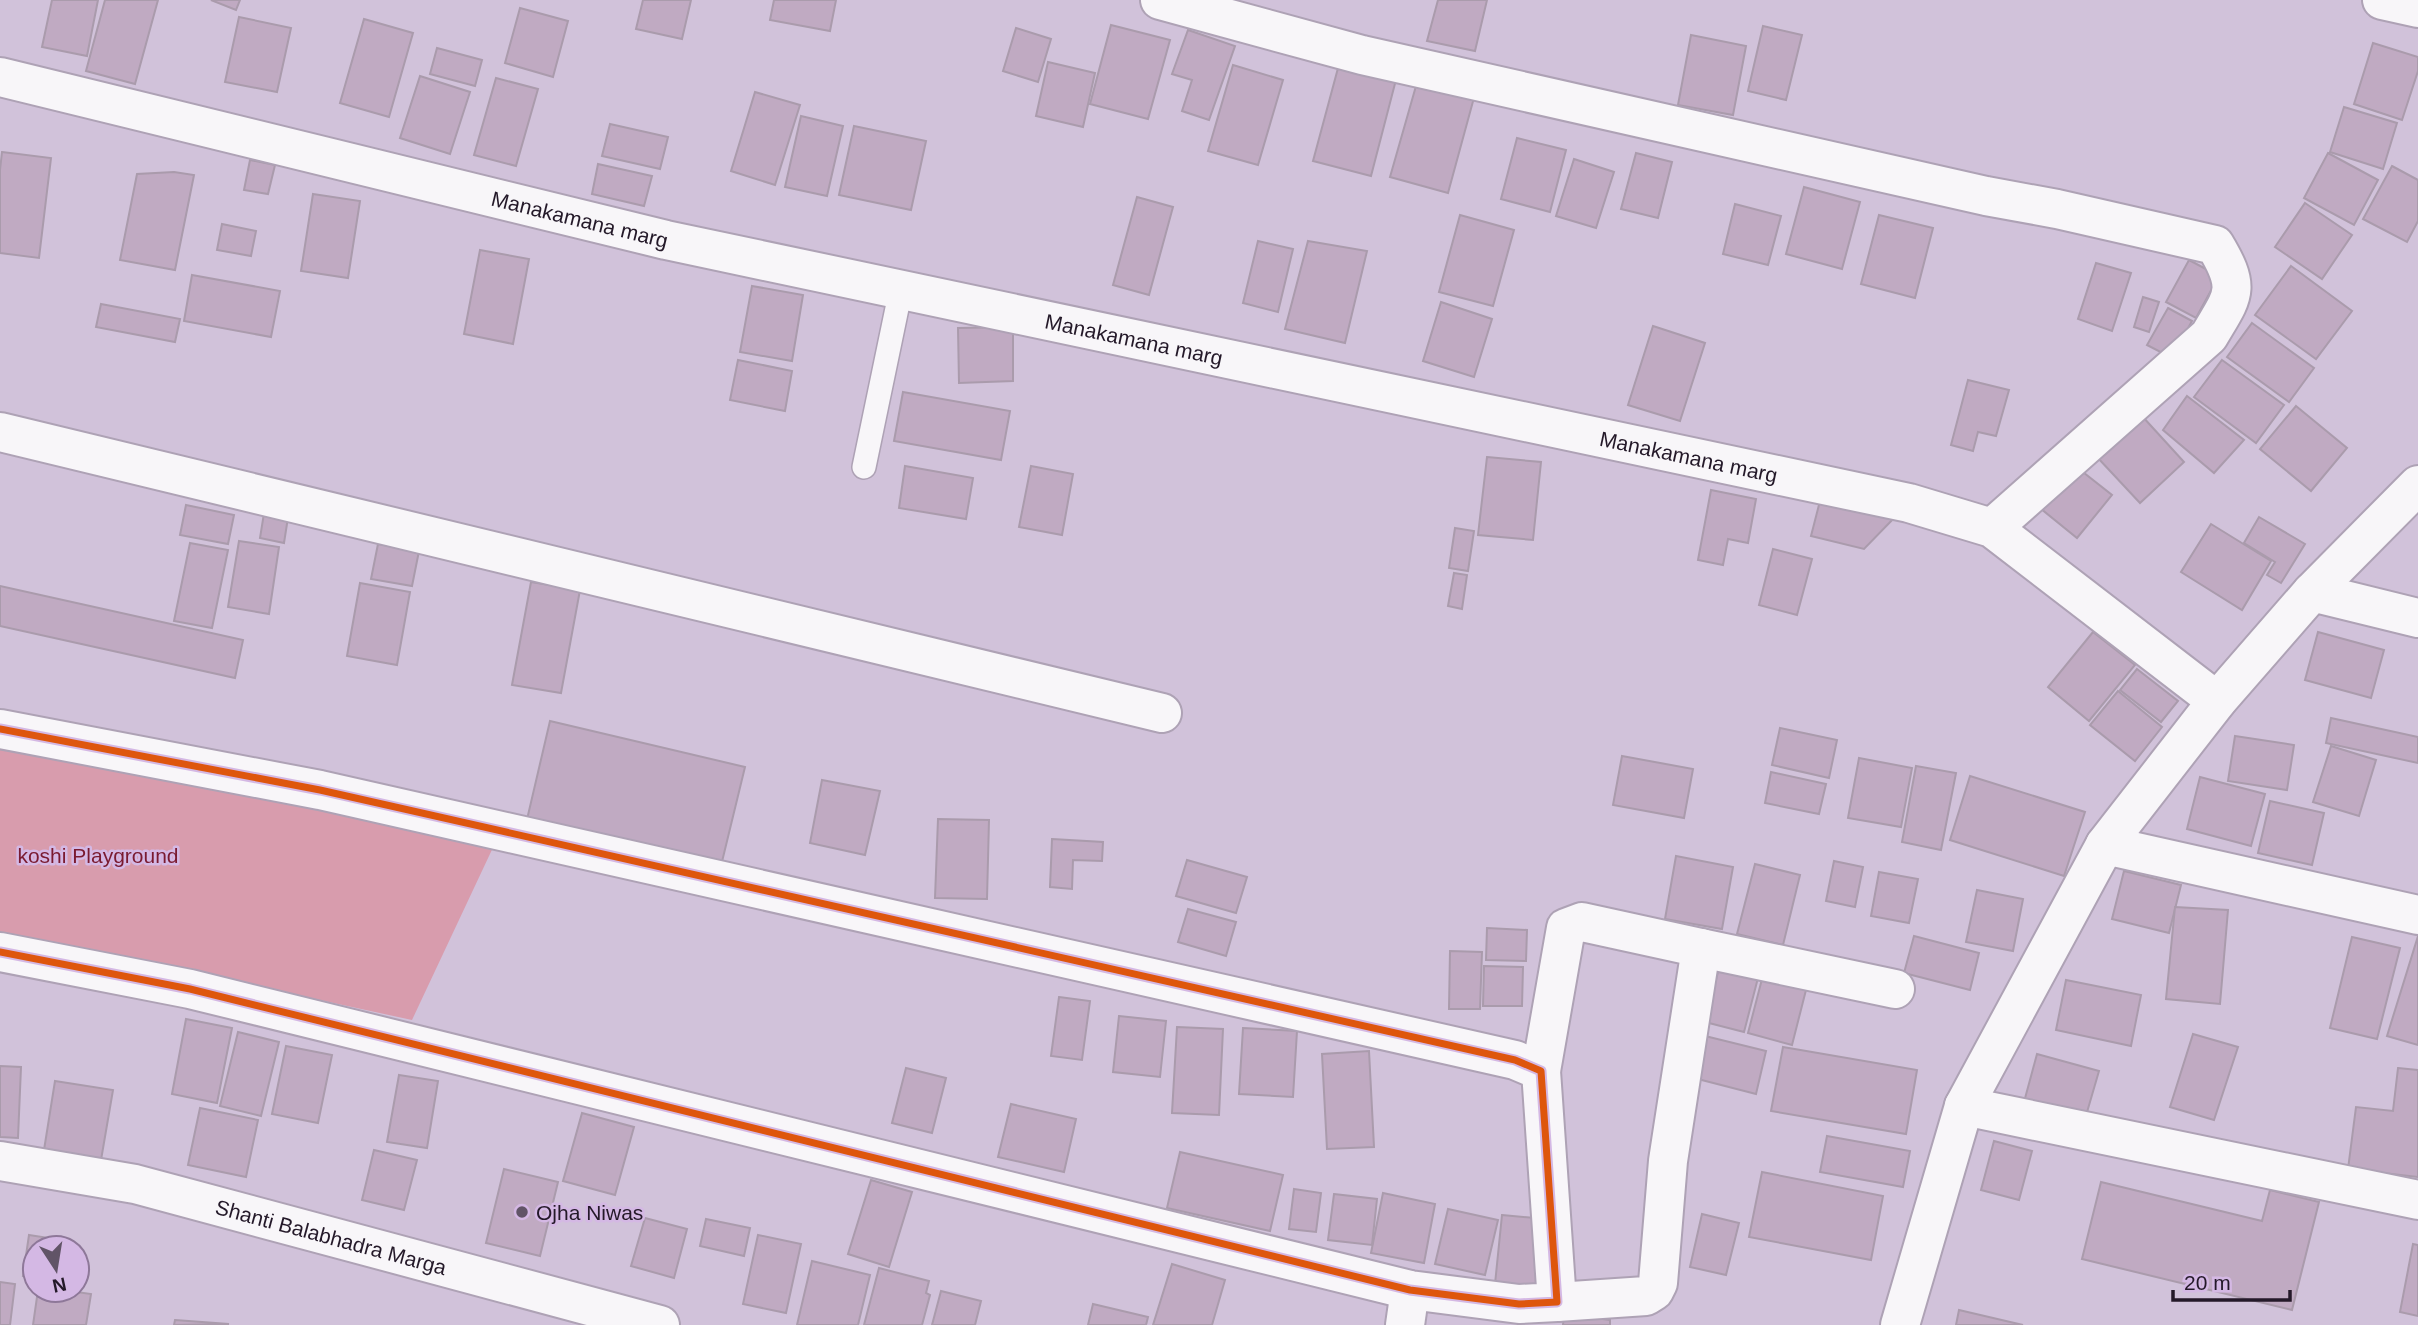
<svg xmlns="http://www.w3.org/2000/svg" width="2418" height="1325" viewBox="0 0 2418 1325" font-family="Helvetica,sans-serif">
  <rect width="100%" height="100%" fill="#d1c2da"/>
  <!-- green -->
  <path fill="#d89cad" d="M0,734L497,839L412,1020L214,977L0,935Z"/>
  <!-- building -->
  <g fill="#c0aac2" stroke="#aa9bac" stroke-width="2">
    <path d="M52,0H98L87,56L42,47Z"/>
    <path d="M105,0H158L135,84L86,71Z"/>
    <path d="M211,0H240L236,10Z"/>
    <path d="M643,0H691L682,39L636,29Z"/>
    <path d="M774,0H836L830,31L770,20Z"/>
    <path d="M1438,0H1487L1475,51L1427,41Z"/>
    <path d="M520,8L568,21L553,77L505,63Z"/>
    <path d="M239,17L291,28L277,92L225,82Z"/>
    <path d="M364,19L413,33L389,117L340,103Z"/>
    <path d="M1111,25L1170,40L1148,119L1090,104Z"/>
    <path d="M1763,26L1802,35L1786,100L1748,91Z"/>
    <path d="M1016,28L1051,39L1038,82L1003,71Z"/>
    <path d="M1188,30L1235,46L1209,120L1182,111L1192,80L1172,74Z"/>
    <path d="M1691,35L1746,46L1733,115L1678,105Z"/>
    <path d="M2373,43L2418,57V71L2402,120L2354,104Z"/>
    <path d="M437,48L482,60L475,86L430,74Z"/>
    <path d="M1341,57L1398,72L1371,176L1313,161Z"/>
    <path d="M1048,62L1095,73L1083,127L1036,116Z"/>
    <path d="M1233,65L1283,80L1258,165L1208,151Z"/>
    <path d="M420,76L470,92L450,154L400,138Z"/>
    <path d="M496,78L538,89L516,166L474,155Z"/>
    <path d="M1418,79L1475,94L1448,193L1390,177Z"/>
    <path d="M755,92L800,105L775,185L731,171Z"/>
    <path d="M2344,107L2397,123L2383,169L2330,152Z"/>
    <path d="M801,116L843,126L827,196L785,187Z"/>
    <path d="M610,124L668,137L660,169L602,156Z"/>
    <path d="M854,126L926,141L911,210L839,195Z"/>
    <path d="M1517,138L1566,150L1550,212L1501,199Z"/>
    <path d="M2,152L51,158L39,258L0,253V170Z"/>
    <path d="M1636,153L1672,162L1658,218L1621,209Z"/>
    <path d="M2328,153L2378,180L2354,225L2304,198Z"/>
    <path d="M1574,159L1614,172L1596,228L1556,216Z"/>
    <path d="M250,160L275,165L268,194L244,190Z"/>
    <path d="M598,164L652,176L644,206L592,194Z"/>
    <path d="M2392,166L2418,180V221L2407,242L2363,219Z"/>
    <path d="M174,172L194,175L175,270L120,260L137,174Z"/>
    <path d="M1804,187L1860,202L1842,269L1786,254Z"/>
    <path d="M313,194L360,201L348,278L301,271Z"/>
    <path d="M1137,197L1173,207L1149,295L1113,285Z"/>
    <path d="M2305,203L2352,235L2322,279L2275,247Z"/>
    <path d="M1735,204L1781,216L1768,265L1723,254Z"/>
    <path d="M1460,215L1514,230L1493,306L1439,292Z"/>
    <path d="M1879,215L1933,228L1915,298L1861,284Z"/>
    <path d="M222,224L256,231L251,256L217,250Z"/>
    <path d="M1258,241L1293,249L1278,312L1243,303Z"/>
    <path d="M1308,241L1367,251L1345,343L1285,329Z"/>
    <path d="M480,250L529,259L513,344L464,334Z"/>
    <path d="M2189,260L2219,276L2196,318L2166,302Z"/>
    <path d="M2096,263L2131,273L2112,331L2078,319Z"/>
    <path d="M2291,266L2352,311L2316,359L2255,315Z"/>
    <path d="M192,275L280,291L271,337L184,321Z"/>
    <path d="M752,286L803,295L792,361L740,352Z"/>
    <path d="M2143,297L2159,302L2149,332L2134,327Z"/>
    <path d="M1441,302L1492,319L1474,377L1423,361Z"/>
    <path d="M101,304L180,319L175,342L96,327Z"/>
    <path d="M2168,308L2192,321L2172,358L2147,345Z"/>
    <path d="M2252,323L2314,368L2289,402L2227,357Z"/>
    <path d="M1653,326L1705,343L1680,421L1628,405Z"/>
    <path d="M1013,327V381L959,383L958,328Z"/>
    <path d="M738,360L792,371L785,411L730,400Z"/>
    <path d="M2222,360L2284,405L2256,443L2194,397Z"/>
    <path d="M1968,380L2009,390L1996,436L1978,432L1973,451L1951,445Z"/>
    <path d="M903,392L1010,411L1001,460L894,441Z"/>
    <path d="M2187,396L2244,440L2214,473L2163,430Z"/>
    <path d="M2296,406L2347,448L2311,491L2260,449Z"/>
    <path d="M2142,416L2184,462L2140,503L2097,457Z"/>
    <path d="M1487,457L1541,462L1533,540L1478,535Z"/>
    <path d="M2074,465L2112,495L2077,538L2040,508Z"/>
    <path d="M905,466L973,478L966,519L899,508Z"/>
    <path d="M1031,466L1073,474L1062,535L1019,527Z"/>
    <path d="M1711,490L1756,499L1748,543L1728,539L1723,565L1698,560Z"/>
    <path d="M1821,497L1897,515L1864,549L1811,536Z"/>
    <path d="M186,505L234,515L228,544L180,535Z"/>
    <path d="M265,507L289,511L284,543L260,538Z"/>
    <path d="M2259,517L2305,544L2281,583L2267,575L2275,562L2244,543Z"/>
    <path d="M2211,524L2271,561L2242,610L2181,572Z"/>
    <path d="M1455,528L1474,531L1468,571L1449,568Z"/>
    <path d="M239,541L279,547L269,614L228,607Z"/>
    <path d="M190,543L228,550L212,628L174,621Z"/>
    <path d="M378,544L419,551L412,586L371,579Z"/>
    <path d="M1773,549L1812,559L1797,615L1759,605Z"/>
    <path d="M1454,573L1467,575L1462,609L1448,606Z"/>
    <path d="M531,582L580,590L561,693L512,685Z"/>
    <path d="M360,583L410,592L397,665L347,656Z"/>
    <path d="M0,586L243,640L235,678L0,626Z"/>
    <path d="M2093,632L2135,665L2089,721L2048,687Z"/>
    <path d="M2318,632L2384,650L2371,698L2305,680Z"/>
    <path d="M2137,669L2178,701L2161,722L2120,690Z"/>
    <path d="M2118,691L2162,727L2135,761L2090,725Z"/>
    <path d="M2331,718L2418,737V763L2326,743Z"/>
    <path d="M550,721L745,767L719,874L525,828Z"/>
    <path d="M1780,728L1837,740L1829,778L1772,765Z"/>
    <path d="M2235,736L2294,745L2287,790L2228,781Z"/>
    <path d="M2331,746L2376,760L2359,816L2313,802Z"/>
    <path d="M1622,756L1693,769L1684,818L1613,805Z"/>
    <path d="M1859,758L1912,768L1901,827L1848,818Z"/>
    <path d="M1916,766L1956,773L1941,850L1902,842Z"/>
    <path d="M1771,772L1826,784L1819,814L1765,803Z"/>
    <path d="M1970,776L2085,812L2064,876L1950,840Z"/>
    <path d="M2200,777L2265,794L2251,846L2187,829Z"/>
    <path d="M822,780L880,791L865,855L810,843Z"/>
    <path d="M2270,801L2324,813L2312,865L2258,853Z"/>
    <path d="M938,819L989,820L987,899L935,898Z"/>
    <path d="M1052,839L1103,842L1102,861L1073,860L1072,889L1050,887Z"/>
    <path d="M1676,856L1733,867L1722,929L1665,919Z"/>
    <path d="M1187,860L1247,877L1236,913L1176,896Z"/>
    <path d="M1834,861L1863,867L1855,907L1826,901Z"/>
    <path d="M1755,864L1800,875L1783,945L1737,934Z"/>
    <path d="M2124,871L2181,885L2169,933L2112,919Z"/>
    <path d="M1879,872L1918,879L1909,923L1871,916Z"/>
    <path d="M1977,890L2023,899L2013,951L1966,942Z"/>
    <path d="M2175,907L2228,910L2220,1004L2166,999Z"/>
    <path d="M1188,909L1236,922L1226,956L1178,942Z"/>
    <path d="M1487,928L1527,930L1526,961L1486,960Z"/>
    <path d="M1914,936L1979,953L1970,990L1904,973Z"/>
    <path d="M2418,936V1045L2387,1036Z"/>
    <path d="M2352,937L2400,948L2377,1039L2330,1028Z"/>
    <path d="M1450,951L1482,952L1480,1009H1449Z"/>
    <path d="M1720,964L1759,974L1744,1032L1705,1022Z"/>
    <path d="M1484,966L1523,967L1522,1006H1483Z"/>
    <path d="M1762,979L1806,990L1792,1045L1748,1033Z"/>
    <path d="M2066,980L2141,995L2131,1046L2056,1030Z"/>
    <path d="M1059,997L1090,1001L1082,1060L1051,1056Z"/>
    <path d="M1119,1016L1166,1021L1160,1077L1113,1072Z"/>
    <path d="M186,1019L232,1028L217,1103L172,1094Z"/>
    <path d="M1177,1027L1223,1029L1219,1115L1172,1113Z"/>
    <path d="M1243,1028L1297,1031L1293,1097L1239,1094Z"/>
    <path d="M238,1032L279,1042L261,1116L220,1106Z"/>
    <path d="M2193,1034L2238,1047L2214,1120L2170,1107Z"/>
    <path d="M1701,1035L1766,1051L1756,1094L1690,1077Z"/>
    <path d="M286,1046L332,1055L318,1123L272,1114Z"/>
    <path d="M1783,1047L1917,1070L1906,1134L1771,1111Z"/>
    <path d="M1369,1051L1374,1147L1327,1149L1322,1054Z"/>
    <path d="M2037,1054L2099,1071L2085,1119L2024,1102Z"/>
    <path d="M0,1066L21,1067L18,1138L0,1137Z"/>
    <path d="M906,1068L946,1078L932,1133L892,1123Z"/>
    <path d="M2398,1068L2418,1070V1177L2348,1169L2356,1107L2393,1111Z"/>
    <path d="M399,1075L438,1081L427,1148L387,1142Z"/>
    <path d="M55,1081L113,1090L101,1160L44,1150Z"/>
    <path d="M1011,1104L1076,1119L1064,1172L998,1157Z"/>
    <path d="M200,1108L258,1120L246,1177L188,1165Z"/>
    <path d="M582,1113L634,1127L615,1195L563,1181Z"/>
    <path d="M1827,1136L1910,1151L1903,1187L1820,1172Z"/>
    <path d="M1994,1141L2032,1151L2019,1200L1981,1190Z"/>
    <path d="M374,1150L417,1160L404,1210L362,1200Z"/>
    <path d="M1180,1152L1283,1175L1270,1231L1167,1208Z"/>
    <path d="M504,1169L558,1182L540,1256L486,1243Z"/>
    <path d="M1762,1172L1883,1196L1871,1260L1749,1237Z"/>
    <path d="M871,1180L912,1192L889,1267L848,1254Z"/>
    <path d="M2101,1182L2262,1221L2270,1190L2319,1202L2292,1310L2082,1259Z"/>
    <path d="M1294,1189L1321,1193L1316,1232L1289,1229Z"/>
    <path d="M1383,1193L1435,1204L1424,1263L1371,1253Z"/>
    <path d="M1334,1194L1377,1199L1372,1245L1328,1240Z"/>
    <path d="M1448,1209L1498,1220L1485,1275L1435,1264Z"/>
    <path d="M1702,1214L1739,1223L1726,1275L1690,1267Z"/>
    <path d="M1502,1215L1546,1219L1540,1288L1495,1284Z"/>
    <path d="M645,1218L687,1229L674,1278L631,1266Z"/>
    <path d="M706,1219L750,1228L744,1256L700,1246Z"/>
    <path d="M29,1235L49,1238L48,1248H35V1277L23,1276Z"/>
    <path d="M758,1235L801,1244L786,1313L743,1304Z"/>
    <path d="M2413,1244L2418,1245V1316L2400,1312Z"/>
    <path d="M812,1261L870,1275L858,1325H797Z"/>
    <path d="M1172,1264L1225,1280L1212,1325H1153Z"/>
    <path d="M879,1268L929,1281L926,1293L930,1295L922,1325H864Z"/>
    <path d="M0,1282L15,1284L10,1325H0Z"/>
    <path d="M38,1290H63L91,1294L86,1325H33Z"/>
    <path d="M941,1291L981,1301L975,1325H932Z"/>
    <path d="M1093,1304L1148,1317L1146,1325H1088Z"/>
    <path d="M1959,1310L2023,1325H1956Z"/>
    <path d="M1564,1314L1610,1320V1325H1563Z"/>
    <path d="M175,1320L229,1324L174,1325Z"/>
  </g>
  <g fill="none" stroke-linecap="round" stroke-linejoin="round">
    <!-- service casing -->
    <g stroke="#aea2b5" stroke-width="26">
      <path id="service" d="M864,467L901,289"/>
    </g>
    <!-- minor casing -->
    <g stroke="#aea2b5" stroke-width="42">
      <g id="minor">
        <path d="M1160,0L1362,55L1986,196L2057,209L2215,245C2242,290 2233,295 2209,336L1992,528"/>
        <path d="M2382,0L2418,8"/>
        <path id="s1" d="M0,77L666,240L1909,503L1992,528L2217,701"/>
        <path d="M0,432L1162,713"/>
        <path d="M2312,592L2418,618"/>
        <path d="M0,729L320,790L1515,1060L1541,1071L1557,1302L1519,1304L1410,1290L190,989L0,952"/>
        <path d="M2105,845L2418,915"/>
        <path d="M1701,948L1895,989"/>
        <path d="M1541,1071L1566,928L1582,922L1701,948L1668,1161L1658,1283L1654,1291L1646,1296L1557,1302"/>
        <path d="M1964,1106L2418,1200"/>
        <path id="s2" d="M0,1161L135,1184L660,1325"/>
        <path d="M1405,1325L1410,1290"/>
        <path d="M1900,1325L1964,1106L2105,845L2217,701L2312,592L2418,485"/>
      </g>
    </g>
    <!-- service -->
    <use href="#service" stroke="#f8f6f9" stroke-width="23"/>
    <!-- minor -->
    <use href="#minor" stroke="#f8f6f9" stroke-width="38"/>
    <!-- cycleway casing -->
    <g stroke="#d4b8e4" stroke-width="11">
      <path id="cycleway" d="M0,729L320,790L1515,1060L1541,1071L1557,1302L1519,1304L1410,1290L190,989L0,952"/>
    </g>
    <!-- cycleway -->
    <use href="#cycleway" stroke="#de560d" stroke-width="7"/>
  </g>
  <!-- markers -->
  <circle fill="#615467" stroke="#d4b8e4" stroke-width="2.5" cx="522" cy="1212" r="7"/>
  <g text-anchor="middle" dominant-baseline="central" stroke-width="5" stroke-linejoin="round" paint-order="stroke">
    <!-- street labels -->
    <g font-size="21" fill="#241929" stroke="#d4b8e4">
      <text stroke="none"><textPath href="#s1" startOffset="597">Manakamana marg</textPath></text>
      <text stroke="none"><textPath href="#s1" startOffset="1164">Manakamana marg</textPath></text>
      <text stroke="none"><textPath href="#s1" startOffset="1731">Manakamana marg</textPath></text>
      <text stroke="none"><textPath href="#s2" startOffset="340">Shanti Balabhadra Marga</textPath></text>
    </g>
    <!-- park labels -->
    <g font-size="21" fill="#7a1a30" stroke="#d4b8e4">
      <text x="98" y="855">koshi Playground</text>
    </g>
    <!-- poi labels -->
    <g font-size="21" fill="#241929" stroke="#d4b8e4" text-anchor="start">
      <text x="536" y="1212">Ojha Niwas</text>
    </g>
  </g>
  <!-- north arrow -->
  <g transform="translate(56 1269) rotate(168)"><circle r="33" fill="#d4b8e4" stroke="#8e7899" stroke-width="2"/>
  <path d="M0-5L12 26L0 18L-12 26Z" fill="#615467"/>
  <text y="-10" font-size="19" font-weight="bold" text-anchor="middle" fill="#241929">N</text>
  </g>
  <!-- scale -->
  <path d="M2173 1290v10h117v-10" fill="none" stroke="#241929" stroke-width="3.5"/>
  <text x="2184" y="1290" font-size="21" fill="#241929" stroke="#d4b8e4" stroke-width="5" paint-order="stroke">20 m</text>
</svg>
